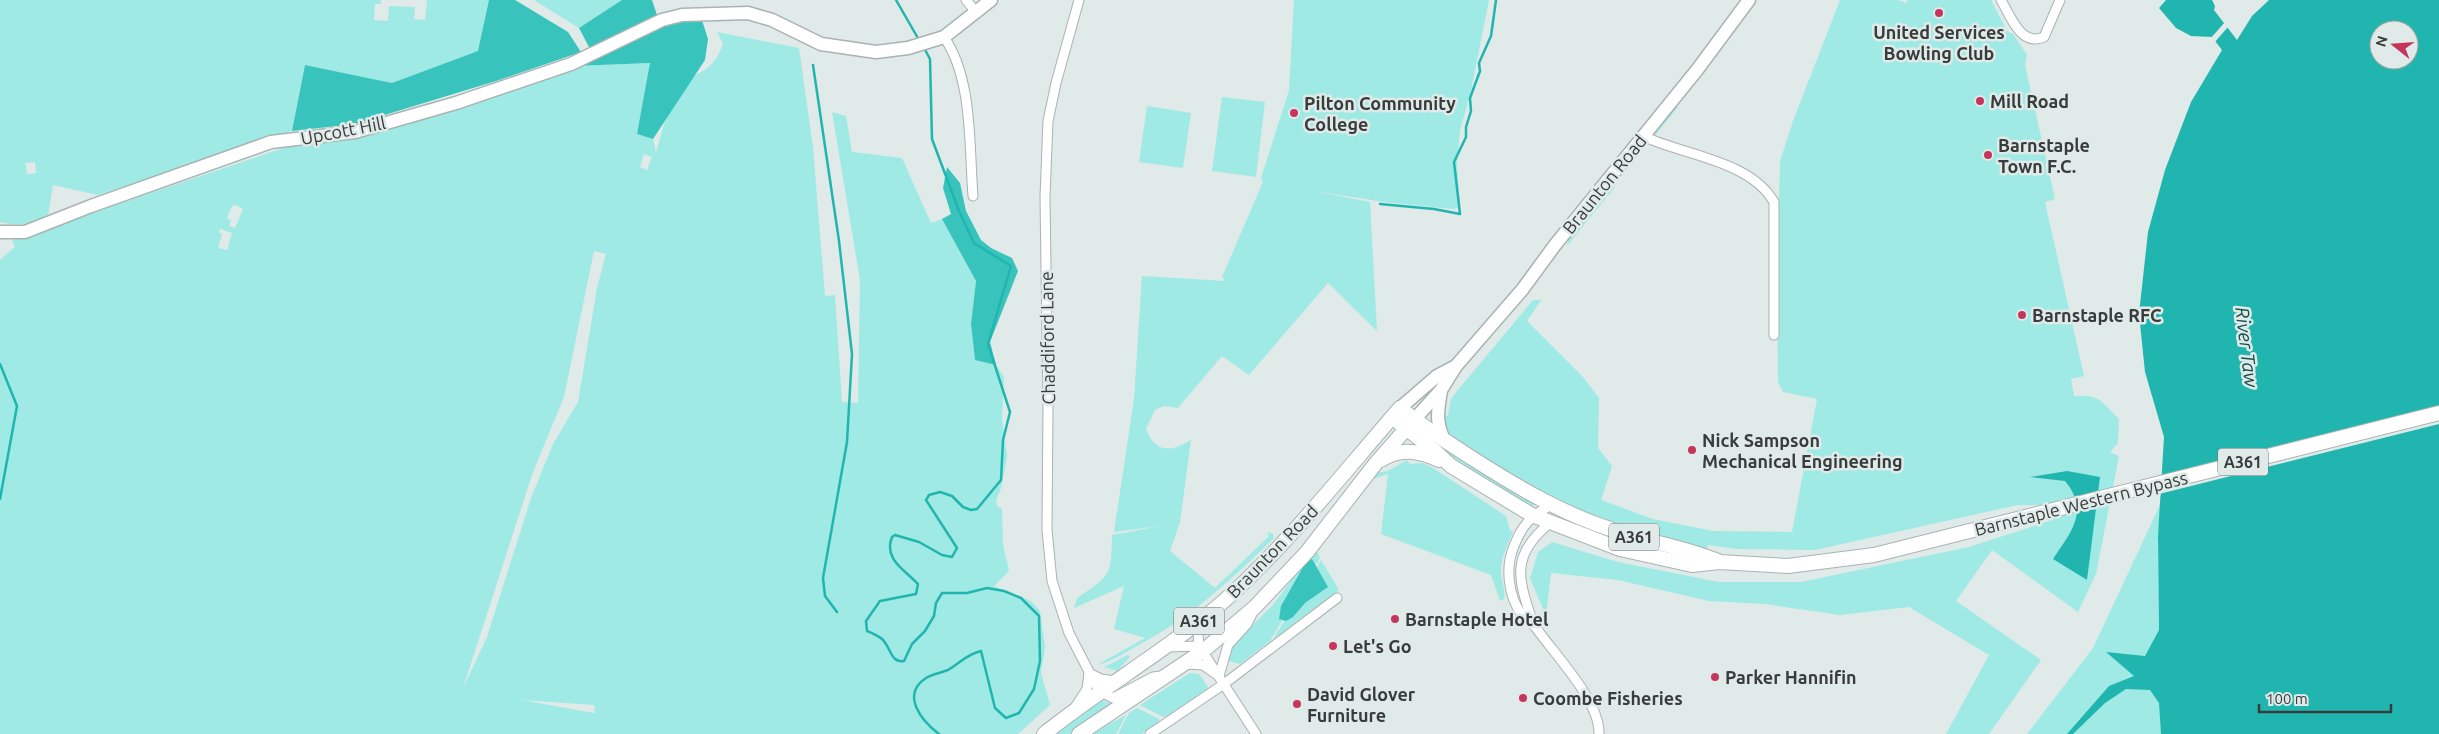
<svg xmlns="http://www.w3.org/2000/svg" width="2439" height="734" viewBox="0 0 2439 734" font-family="Ubuntu,sans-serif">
  <rect width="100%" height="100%" fill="#e0eae9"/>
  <!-- green -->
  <g fill="#9feae4" fill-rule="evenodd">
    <path d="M0,0H381V4H375L374,20L388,21L389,6L415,7L414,19L425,20L427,0H489L479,51L392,83L305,65L292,131L98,195L53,185L48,216C31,225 18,226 0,222ZM35,162L36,173L27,174L25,163Z"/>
    <path d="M534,0H622L579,28Z"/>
    <path d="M1294,0H1489L1470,95L1460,130L1457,164L1460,207L1453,209L1384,202L1314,191L1370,202L1377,331L1328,283L1249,375L1222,356L1178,408L1164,406L1155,410L1146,429C1156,454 1171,452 1191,440L1180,522L1170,551L1215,588L1269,536L1267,532L1273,534L1274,538C1231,580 1189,619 1135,647C1123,654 1110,662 1097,665L1145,638L1114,629L1124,586L1074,608L1077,598C1111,575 1111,577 1112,535L1160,526L1114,532L1134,399L1142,276L1225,281L1222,277L1263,182L1261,178L1289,90Z"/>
    <path d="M1840,0H1898L1907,3V0H1991L2007,31L2013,34L2027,55L2025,65L2055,199L2045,202L2084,376L2071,379L2074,396C2100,394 2101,401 2119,419L2118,443L2110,452L2119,456L2096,574L2078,612L1992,550L1956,601L2041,660L1989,734H1946L1989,655L1909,607L1840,615L1765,604L1709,601L1618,580L1551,573L1546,616L1530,578L1538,552L1552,542L1618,562L1719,582H1801L1969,547L2049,521L2046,505H2018L1815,550L1737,549L1708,545L1706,551L1596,520L1522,485L1447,435L1441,419L1448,415L1451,399L1457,391L1533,300H1541L1527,321L1582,376L1599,398L1598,448L1612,466L1601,500L1653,519L1713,531L1792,532L1817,399L1783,392L1778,382L1777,283L1780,161L1793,121Z"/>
    <path d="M717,32L799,48L813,147L825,296L835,295L842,402L858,403L860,280L832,112L846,116L852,152L902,158L931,223L942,219L976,281L971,324L975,359L996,365L1004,377L1002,419L1007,456L1001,488L996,501L998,507L1002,509L1003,545L1009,571L994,586L1031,601L1040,611L1045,647L1041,673L1050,705L1018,734H0V260L15,247L12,240L292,145L356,138L447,113L574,66L651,63L637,134L653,139L656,153C662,132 667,108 679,90C694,68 711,78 723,44ZM644,154L652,157L647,170L640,167ZM236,205L243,209L235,228L229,226L231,220L227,218L232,206ZM220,229L232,233L227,250L218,248L222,234L219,233ZM594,251L606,254L597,288L578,402L553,444L531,498L487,637L463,688L533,472L564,397ZM522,700L594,705L595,713H594Z"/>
    <path d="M1222,97L1265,102L1256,177L1212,171Z"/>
    <path d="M1147,106L1191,113L1183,168L1139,162Z"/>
    <path d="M1674,107H1678L1654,137L1653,133Z"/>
    <path d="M1615,187L1567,246L1568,240L1608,189Z"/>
    <path d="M2170,365L2163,734H2027L2093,648L2161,503L2158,536L2159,631Z"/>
    <path d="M1422,431L1472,467L1536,505L1530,506C1491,483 1454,462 1422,431Z"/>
    <path d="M1407,460L1410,464L1422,463L1430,466L1506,516L1510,530L1513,532C1507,546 1500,559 1501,575C1502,584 1506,591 1504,599L1500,601L1491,575L1381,534L1388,474L1373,479L1377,473L1388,471Z"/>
    <path d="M1314,551L1318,553L1320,558L1270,641L1240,664L1229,661V651L1235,642L1272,606Z"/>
    <path d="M1321,560L1339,590L1274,639V638Z"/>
    <path d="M1128,655L1130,657L1117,671L1104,667Z"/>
    <path d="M1190,673L1199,674L1208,687L1207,689L1168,716L1163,717L1140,705Z"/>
    <path d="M1120,698L1070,734H1051L1098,699L1109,703Z"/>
    <path d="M1137,708L1159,719V722L1142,734H1118L1129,713Z"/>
    <path d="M1126,715L1116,734H1091Z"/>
  </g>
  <!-- forest -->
  <g fill="#38c4bd">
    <path d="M489,0H515L568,32L581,52L496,81L355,124L292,131L305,65L392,83L478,51Z"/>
    <path d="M622,0H652L657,15L590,49L579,28Z"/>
    <path d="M701,17L708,39L705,60L653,139L637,134L650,63L574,66L660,26Z"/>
    <path d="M947,167L960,183L966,211L981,240L991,248L1012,258L1018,271L990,342L996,365L975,360L971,324L976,281L942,219L951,214L943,188Z"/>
    <path d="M1312,559L1328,587L1305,603L1293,617L1286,621L1279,619L1281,606L1306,562Z"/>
  </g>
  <!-- water -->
  <g fill="#20b6af" fill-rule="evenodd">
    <path d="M2166,0H2212L2215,6L2214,10L2237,40L2252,16L2269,0H2439V734H2161L2159,703L2150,690L2126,689L2105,703L2073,734H2067L2109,686L2134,676L2106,652L2145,656L2159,630L2158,536L2164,437L2145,372L2139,314L2148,232L2165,170L2191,102L2222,50L2212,37L2191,36L2176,28L2159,8ZM2379,30H2409V60H2379Z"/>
    <path d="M2067,471L2100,477L2087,580L2053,559C2071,532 2090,511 2065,481L2030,477Z"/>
  </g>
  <!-- pier -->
  <g fill="#e0eae9">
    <path d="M2225,22L2228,27L2214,43L2210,39Z"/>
    <path d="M2439,407V424L2159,494L2160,476Z"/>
  </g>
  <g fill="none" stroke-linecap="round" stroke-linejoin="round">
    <!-- stream -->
    <g stroke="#20b6af" stroke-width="2.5">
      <path d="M896,0L919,40"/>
      <path d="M923,46L930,59L932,139L959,211L974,243L1011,266L988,344L1010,412L1003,440L1001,480L977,509L971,510L963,507L952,496L940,492L929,495L926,500L957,548L952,557L942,555L919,542L895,535L892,537C883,559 905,570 918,584L916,594L880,601L866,621L867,631C872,633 878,636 882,639C891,647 890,663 904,661L912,644L925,631L934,616L936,603L942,593H967L987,588L1004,591L1021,598L1039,616L1040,661L1034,689L1019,713L1006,718L995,708L981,651C967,654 960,663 948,670C941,673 932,674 926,678C900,695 922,721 939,734"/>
      <path d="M813,65L839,241L852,354L847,442L823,578L825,596L837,612"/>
      <path d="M1380,204L1434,209L1460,214L1454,162L1466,137V127L1471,111L1470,98L1480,71L1479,63L1491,36L1496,0"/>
      <path d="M0,364L17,406L0,499"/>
    </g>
    <!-- street casing -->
    <g stroke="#a9b3b2" stroke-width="11">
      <g id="street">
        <path d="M966,0L977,13"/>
        <path d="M1079,0L1056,83L1048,121L1045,197L1048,407L1047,530L1052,581L1069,633L1099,691L1113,698L1153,677L1161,676"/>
        <path d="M2001,0C2011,17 2021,47 2044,37L2060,0"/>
        <path d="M944,37C973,79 969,146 973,196"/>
        <path d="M1643,136C1682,155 1750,160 1774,202V335"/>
        <path d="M1551,505C1531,516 1522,525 1514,546C1505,567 1508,596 1522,615C1526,620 1532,623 1536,628C1556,656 1600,701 1599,734"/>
        <path d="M1203,621L1198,633L1199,646L1256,734"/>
        <path d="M1533,623C1518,579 1510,555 1550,523"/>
        <path d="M1167,647L1199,646"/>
        <path d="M1184,664L1203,665L1219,676L1228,645L1247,624L1253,612"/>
        <path d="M1089,673L1101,679L1115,681"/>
        <path d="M1076,706L1087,689L1089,673"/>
        <path d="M1150,734L1224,684L1337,598"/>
      </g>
    </g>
    <!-- secondary casing -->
    <g stroke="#a9b3b2" stroke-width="15">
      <g id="secondary">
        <path d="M0,232H25L91,206L271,142L355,132L456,103L571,64L662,20L682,15L748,13L772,20L821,44L876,52L908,48L944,37L991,0"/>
        <path d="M1441,390C1438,412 1435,419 1444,440"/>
        <path d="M1400,408L1437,376L1456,366"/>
        <path d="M1414,420L1441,390L1456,366L1522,290L1555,245L1697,70L1749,0"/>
      </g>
    </g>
    <!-- primary casing -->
    <g stroke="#a9b3b2" stroke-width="16">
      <g id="primary">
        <path d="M1392,417L1435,451L1451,466L1532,515L1620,549L1692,565L1719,562L1788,566L1874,555L2439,413"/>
        <path d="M1381,460C1400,447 1420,451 1439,460"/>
        <path d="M1044,734C1106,684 1177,645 1235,591C1295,535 1346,470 1400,408C1424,428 1449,443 1475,460C1519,488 1563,514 1613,530C1648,542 1684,547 1718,561"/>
        <path d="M1079,734L1203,651L1255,607L1307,552L1376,463L1412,422"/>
      </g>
    </g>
    <!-- street -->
    <use href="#street" stroke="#fff" stroke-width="9"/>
    <!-- secondary -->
    <use href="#secondary" stroke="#fff" stroke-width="12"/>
    <!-- primary -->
    <use href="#primary" stroke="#fff" stroke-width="14"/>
  </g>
  <!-- markers -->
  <g fill="#c5365c" stroke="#e0eae9" stroke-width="2">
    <circle cx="1939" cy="13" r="5"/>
    <circle cx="1980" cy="101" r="5"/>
    <circle cx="1294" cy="113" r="5"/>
    <circle cx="1988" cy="155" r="5"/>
    <circle cx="2022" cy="315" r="5"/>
    <circle cx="1692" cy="450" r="5"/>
    <circle cx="1395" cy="619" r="5"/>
    <circle cx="1333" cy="646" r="5"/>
    <circle cx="1715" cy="677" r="5"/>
    <circle cx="1523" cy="698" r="5"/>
    <circle cx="1297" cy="704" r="5"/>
  </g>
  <g text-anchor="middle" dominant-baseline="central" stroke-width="5" stroke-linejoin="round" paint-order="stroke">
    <!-- shield labels -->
    <g fill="#e0eae9" stroke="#6a706f" stroke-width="1">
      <rect x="2218" y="448.5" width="50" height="27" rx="4"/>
      <rect x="1609" y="523.5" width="50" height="27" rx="4"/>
      <rect x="1174" y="607.5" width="50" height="27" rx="4"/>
    </g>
    <g font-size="16" font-weight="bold" fill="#383c3b">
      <text x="2243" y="462">A361</text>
      <text x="1634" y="537">A361</text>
      <text x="1199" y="621">A361</text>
    </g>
    <!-- poi labels -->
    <g font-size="18" font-weight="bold" fill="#383c3b" stroke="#e0eae9" text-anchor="start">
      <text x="1939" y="32" text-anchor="middle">United Services<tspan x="1939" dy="21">Bowling Club</tspan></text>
      <text x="1990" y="101">Mill Road</text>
      <text x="1304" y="103">Pilton Community<tspan x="1304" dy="21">College</tspan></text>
      <text x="1998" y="145">Barnstaple<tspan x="1998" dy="21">Town F.C.</tspan></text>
      <text x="2032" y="315">Barnstaple RFC</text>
      <text x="1702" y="440">Nick Sampson<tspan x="1702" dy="21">Mechanical Engineering</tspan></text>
      <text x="1405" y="619">Barnstaple Hotel</text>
      <text x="1343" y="646">Let's Go</text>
      <text x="1725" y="677">Parker Hannifin</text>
      <text x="1307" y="694">David Glover<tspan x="1307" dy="21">Furniture</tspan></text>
      <text x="1533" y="698">Coombe Fisheries</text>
    </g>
    <!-- street labels -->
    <g font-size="18" fill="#383c3b" stroke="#e0eae9">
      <text transform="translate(343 130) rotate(-11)">Upcott Hill</text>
      <text transform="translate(1604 184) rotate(-51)">Braunton Road</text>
      <text transform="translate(1047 338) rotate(-91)">Chaddiford Lane</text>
      <text transform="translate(2081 503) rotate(-14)">Barnstaple Western Bypass</text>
      <text transform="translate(1272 551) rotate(-46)">Braunton Road</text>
    </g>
    <!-- water labels -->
    <g font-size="19" font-style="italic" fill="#144e4b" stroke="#e0eae9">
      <text transform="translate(2247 347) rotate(83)">River Taw</text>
    </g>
  </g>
  <!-- north arrow -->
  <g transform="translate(2394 45) rotate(287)"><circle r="24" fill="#e0eae9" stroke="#9da4a3"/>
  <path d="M0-4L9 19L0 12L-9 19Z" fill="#c5365c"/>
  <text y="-8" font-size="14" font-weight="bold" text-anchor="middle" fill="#383c3b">N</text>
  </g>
  <!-- scale -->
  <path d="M2259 704v8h132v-8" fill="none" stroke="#383c3b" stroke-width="2.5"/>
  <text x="2266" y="704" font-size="15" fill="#383c3b" stroke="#e0eae9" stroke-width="4" paint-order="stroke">100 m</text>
</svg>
